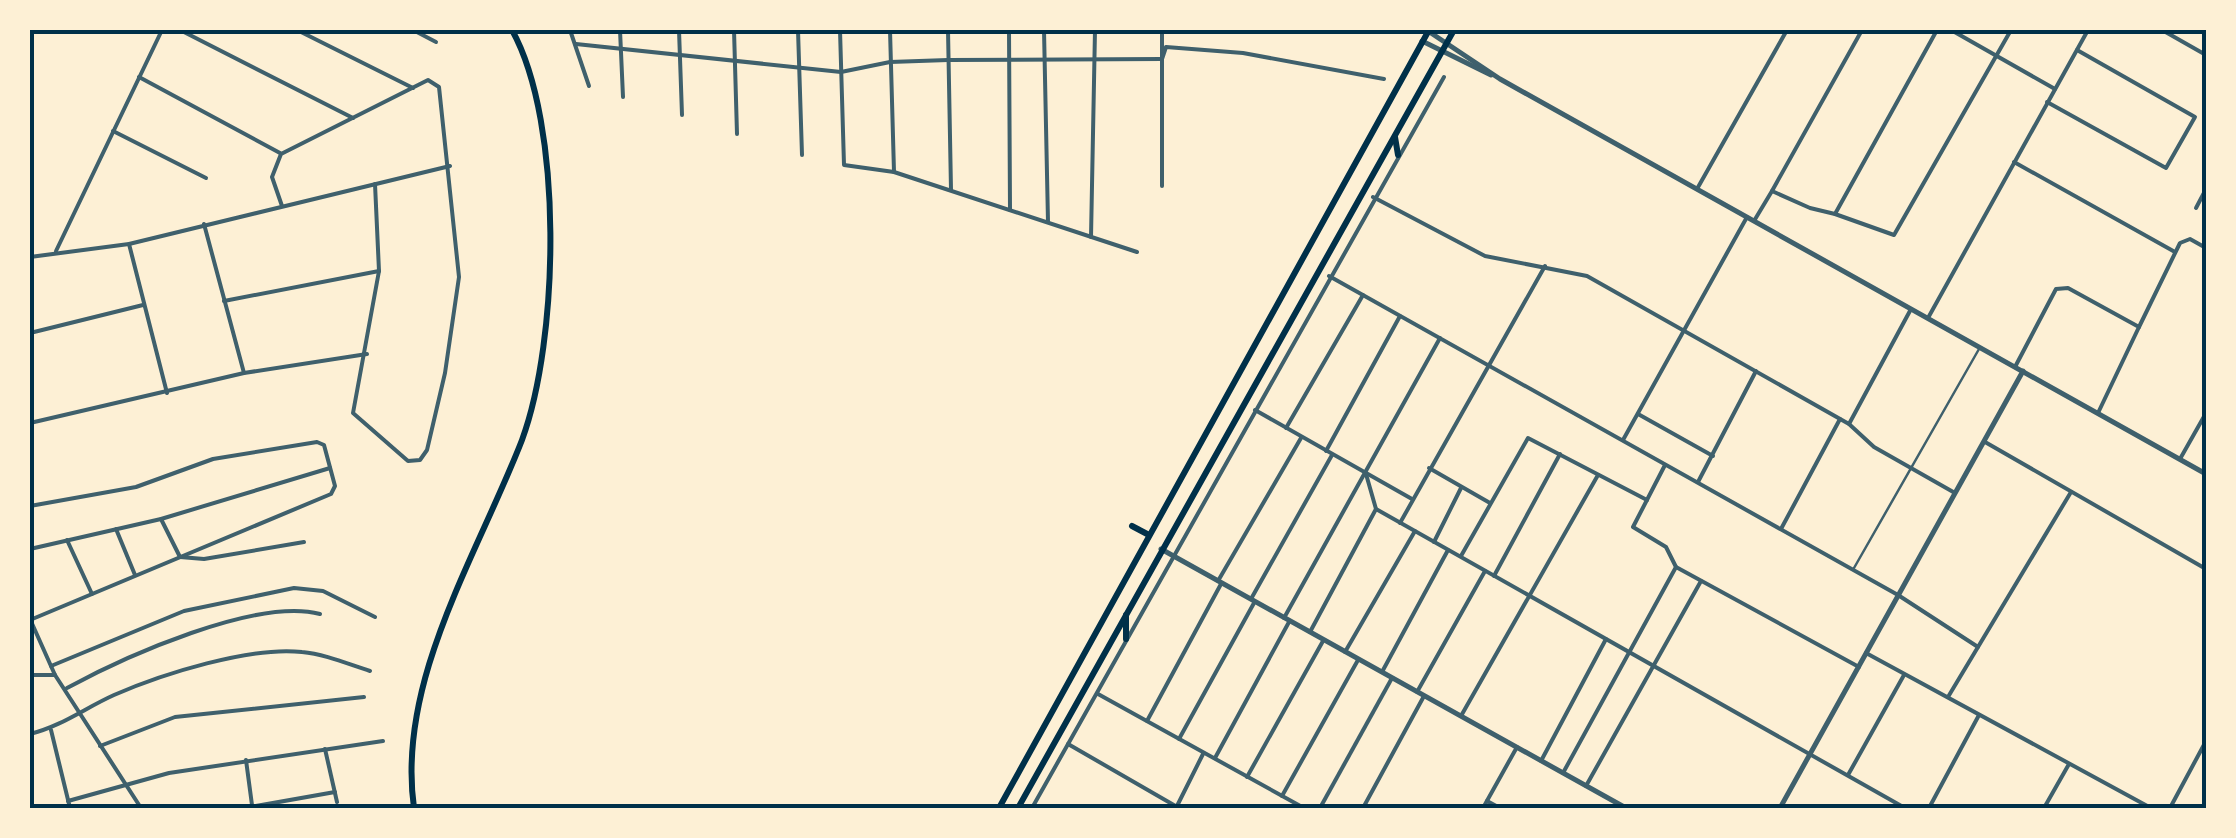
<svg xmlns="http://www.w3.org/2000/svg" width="2236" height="838" viewBox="0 0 2236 838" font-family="'Asap Condensed',sans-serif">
  <rect width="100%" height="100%" fill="#fdf0d5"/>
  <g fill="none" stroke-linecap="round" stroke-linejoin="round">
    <!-- service -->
    <path stroke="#3f606c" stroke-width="2.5" d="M1854,568L1979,349"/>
    <!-- minor -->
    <g stroke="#3f606c" stroke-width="4">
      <path d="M180,30L353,118"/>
      <path d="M297,30L413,88"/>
      <path d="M413,30L436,42"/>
      <path d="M570,30L589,86"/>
      <path d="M620,30L623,97"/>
      <path d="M679,30L682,115"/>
      <path d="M734,30L737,134"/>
      <path d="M798,30L802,155"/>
      <path d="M840,30L844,165L894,172L1137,252"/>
      <path d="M890,30L894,172"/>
      <path d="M948,30L951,190"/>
      <path d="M1009,30L1010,210"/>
      <path d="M1044,30L1048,222"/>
      <path d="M1162,30V186"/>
      <path d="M1294,30H1322"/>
      <path d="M1937,30L1835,214L1894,235L2011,30"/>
      <path d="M1951,30L2055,89"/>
      <path d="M2162,30L2206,55"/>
      <path d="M576,44L841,72L890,62L948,60L1162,59"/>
      <path d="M1162,59L1166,47L1243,53L1384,79"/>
      <path d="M139,77L280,153"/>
      <path d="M2047,102L2166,168L2195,117L2077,50"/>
      <path d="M113,131L206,178"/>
      <path d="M2014,162L2175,252"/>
      <path d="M1697,189L1787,30"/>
      <path d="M1373,197L1485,256L1587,276L1849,424L1874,447L1955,493"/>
      <path d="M282,206L272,177L281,154L428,80L439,87L459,277L445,373L427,450L420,460L408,461L353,413L379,271L375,184"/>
      <path d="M2196,208L2206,189"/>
      <path d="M1835,214L1810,208L1772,191L1862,30"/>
      <path d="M1754,221L1772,191"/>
      <path d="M204,224L244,373"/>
      <path d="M1091,237L1095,30"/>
      <path d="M129,244L167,393"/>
      <path d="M56,251L162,30"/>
      <path d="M30,257L129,244L450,166"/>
      <path d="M1329,276L1898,595L1978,647"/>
      <path d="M224,301L379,271"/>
      <path d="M1928,318L2088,30"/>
      <path d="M2139,327L2180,243L2190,239L2206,248"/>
      <path d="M30,333L143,305"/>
      <path d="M2015,367L2056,289L2068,288L2139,327L2098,413"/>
      <path d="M1255,410L1412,499"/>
      <path d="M1638,414L1713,456"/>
      <path d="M30,423L244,373L367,354"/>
      <path d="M1849,424L1911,309"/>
      <path d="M1286,428L1363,295"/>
      <path d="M1623,440L1747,217"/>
      <path d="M1985,442L2206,569"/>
      <path d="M1326,451L1400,316"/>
      <path d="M2180,459L2206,413"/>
      <path d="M1665,465L1633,527L1666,547L1676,567L1859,667"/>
      <path d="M1429,468L1490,503"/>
      <path d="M1366,474L1376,509L1905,808"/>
      <path d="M1698,482L1756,371"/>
      <path d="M30,506L136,487L213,459L317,442L324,445L335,486L331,494L30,620"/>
      <path d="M161,519L180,557L204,559L304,542"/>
      <path d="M1400,523L1545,266"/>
      <path d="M116,529L135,575"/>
      <path d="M1781,529L1840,419"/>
      <path d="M67,540L92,594"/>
      <path d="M1434,542L1461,488"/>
      <path d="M30,549L161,519L330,468"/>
      <path d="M1461,556L1528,438L1647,500"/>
      <path d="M1494,576L1560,454"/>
      <path d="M1218,581L1301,438"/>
      <path d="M1251,599L1332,455"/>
      <path d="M1284,618L1440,338"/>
      <path d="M30,619L55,675L141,808"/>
      <path d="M1310,632L1376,509"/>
      <path d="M1345,652L1415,531"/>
      <path d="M1866,653L2151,808"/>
      <path d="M51,666L184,611L294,588L323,591L375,617"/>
      <path d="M1382,672L1448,550"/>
      <path d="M30,675H55"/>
      <path d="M67,688C124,657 257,597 320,614"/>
      <path d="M1417,692L1485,571"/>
      <path d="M1098,694L1304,808"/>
      <path d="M1948,697L2071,492"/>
      <path d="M1461,716L1598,475"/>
      <path d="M1147,721L1221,584"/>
      <path d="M51,730L70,808"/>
      <path d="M30,734C62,726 85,708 114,695C162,674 251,646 302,652C325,654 348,664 370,671"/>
      <path d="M1179,739L1254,603"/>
      <path d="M1068,744L1179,808"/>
      <path d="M100,746L175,717L364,697"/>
      <path d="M325,749L337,802"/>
      <path d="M1215,758L1289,622"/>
      <path d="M246,760L252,805"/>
      <path d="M1541,761L1606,639"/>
      <path d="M1563,773L1676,567"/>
      <path d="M1848,775L1904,675"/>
      <path d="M1247,777L1323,641"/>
      <path d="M1586,786L1701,581"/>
      <path d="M1282,796L1358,660"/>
      <path d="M68,801L169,773L383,741"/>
      <path d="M1487,801L1500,808"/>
      <path d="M245,808L335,792"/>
      <path d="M1032,808L1444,77"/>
      <path d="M1176,808L1203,754"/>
      <path d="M1320,808L1392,678"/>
      <path d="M1363,808L1424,696"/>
      <path d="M1483,808L1517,747"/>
      <path d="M1929,808L1979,715"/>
      <path d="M2044,808L2069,764"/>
      <path d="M2170,808L2206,741"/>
    </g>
    <!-- tertiary -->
    <g stroke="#3f606c" stroke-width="5">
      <path d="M1428,31L1500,79L2206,474"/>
      <path d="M1422,41L1491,75"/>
      <path d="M1161,549L1626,808"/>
      <path d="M1780,808L2023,371"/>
    </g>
    <!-- secondary -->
    <path stroke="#003049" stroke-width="6" d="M414,808C396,681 478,554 522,440C559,340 564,124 512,30"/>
    <!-- primary -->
    <g stroke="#003049" stroke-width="6">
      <path d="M1395,137L1398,155"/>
      <path d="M1132,526L1149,535"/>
      <path d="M1126,615V639"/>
      <path d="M999,808L1429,30"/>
      <path d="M1018,808L1454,30"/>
    </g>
  </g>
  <!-- border -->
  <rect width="2236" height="838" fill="none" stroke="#fdf0d5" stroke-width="65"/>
  <rect x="32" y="32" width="2172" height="774" fill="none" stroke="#003049" stroke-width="4"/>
</svg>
